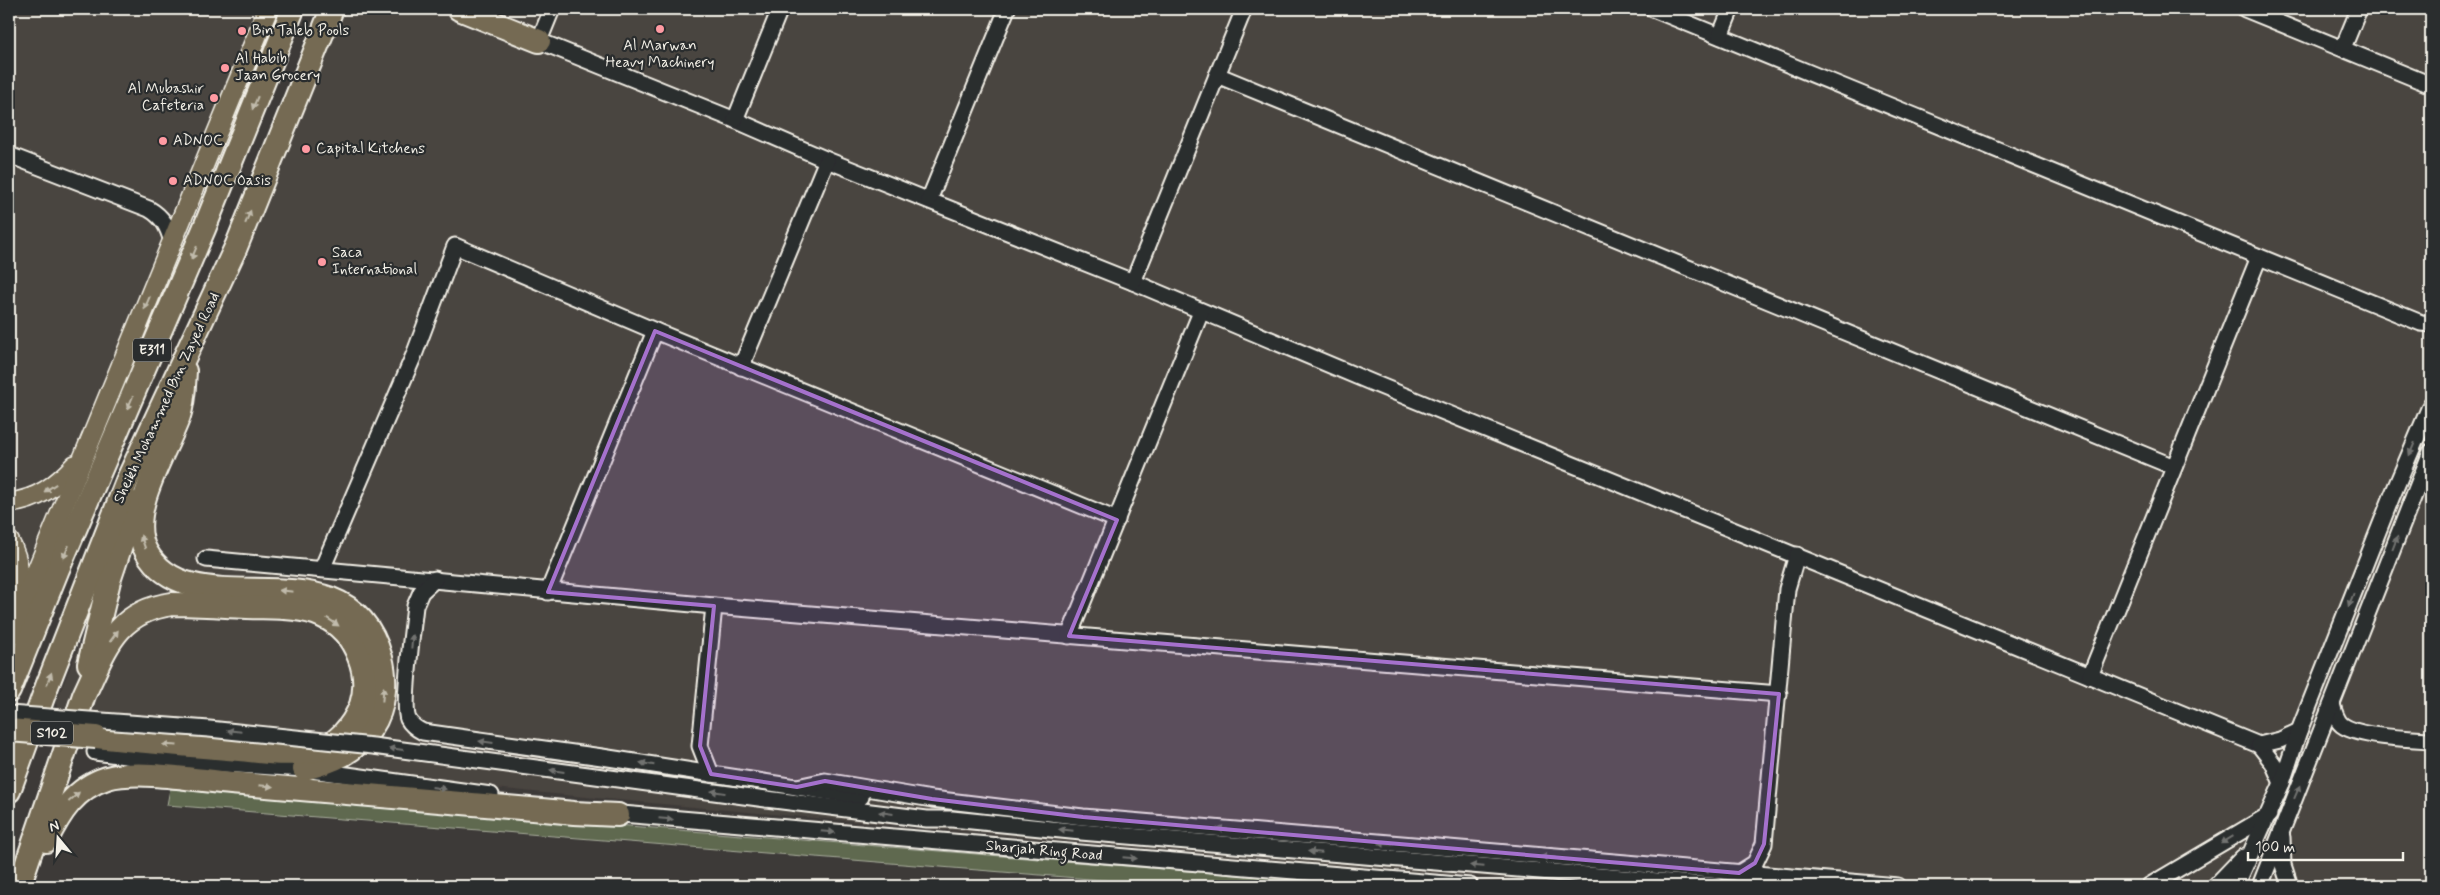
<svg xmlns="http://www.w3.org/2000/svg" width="2440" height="895" viewBox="0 0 2440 895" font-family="Mynerve,sans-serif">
  <rect width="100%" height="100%" fill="#3d3a38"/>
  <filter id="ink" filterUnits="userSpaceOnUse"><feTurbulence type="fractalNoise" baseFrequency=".02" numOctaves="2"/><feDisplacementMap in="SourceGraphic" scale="10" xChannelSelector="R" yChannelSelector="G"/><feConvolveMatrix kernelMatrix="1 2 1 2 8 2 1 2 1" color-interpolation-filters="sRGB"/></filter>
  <g filter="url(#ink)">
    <!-- built -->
    <g fill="#4a443f">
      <path d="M9,9H265L9,619Z"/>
      <path d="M338,9H2431V435L2248,884L2431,454V886H1598L1227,856L554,794L66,745L56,702Z"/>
    </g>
    <!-- green -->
    <path fill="#5e6950" stroke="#a9ad9c" d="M170,789L1373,886H1177L167,805Z"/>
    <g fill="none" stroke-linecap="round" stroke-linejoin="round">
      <!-- minor casing -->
      <g stroke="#f4f1e8" stroke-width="19">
        <g id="minor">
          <path d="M552,9L539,41L735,120L827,160L1133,282L1373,383L2259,745L2273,763L2282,783"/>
          <path d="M1653,9L2421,323L2431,324"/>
          <path d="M2245,9L2431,85"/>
          <path d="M1720,36L1731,9"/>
          <path d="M2343,48L2359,9"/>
          <path d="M1217,75L2174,467"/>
          <path d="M735,120L780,9"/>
          <path d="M9,155L149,209C163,217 168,227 172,242"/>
          <path d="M929,200L1007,9"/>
          <path d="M1133,282L1244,9"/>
          <path d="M741,367L827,160"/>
          <path d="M206,559L714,606L1779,694"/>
          <path d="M322,569L414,355L455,246L655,331L1117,520"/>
          <path d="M435,579L421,592L415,606C413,626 402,705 408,719C411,725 417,729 423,732L602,757L861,797"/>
          <path d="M548,592L655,331"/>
          <path d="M1069,636L1201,312"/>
          <path d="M2090,676L2259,257"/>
          <path d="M2332,704C2334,712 2336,720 2342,725C2358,737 2410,739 2431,740"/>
          <path d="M2259,745L2280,740L2299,731"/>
          <path d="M95,752L156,760L304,769L491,795"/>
          <path d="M711,774L700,746L714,606"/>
          <path d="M797,787L825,781L932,799L1083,817L1898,886"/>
          <path d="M766,799L927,819H952L1081,832L1717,886"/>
          <path d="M610,813L1470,886"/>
          <path d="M2282,837L2283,865L2290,886"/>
          <path d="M1739,873L1755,863L1764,844L1787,589L1797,555"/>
          <path d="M2149,886L2269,815"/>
          <path d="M2215,886L2243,857"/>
          <path d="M2236,886L2282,783L2299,731L2392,496L2431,404"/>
          <path d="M2260,886L2431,452"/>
        </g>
      </g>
      <!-- major casing -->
      <g stroke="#f4f1e8" stroke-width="22">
        <g id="major">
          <path d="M9,503C37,500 56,486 75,465"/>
          <path d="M9,541C20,561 22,580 15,602"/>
          <path d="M9,638L268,9"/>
        </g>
      </g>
      <!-- highway casing -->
      <g stroke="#f4f1e8" stroke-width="26">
        <g id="highway">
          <path d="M459,9L539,41"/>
          <path d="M185,371C184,386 184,401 179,416C166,453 125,513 146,551C193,635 347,535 381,658C387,680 385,708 372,727C356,753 332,762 304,769"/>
          <path d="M89,664L109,581L124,536L128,501"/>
          <path d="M9,691L58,569L204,229L293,9"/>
          <path d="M9,791L47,686L127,481L236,247L332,9"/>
          <path d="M46,841C60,813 75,788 107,778C138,769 197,780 231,783C346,792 460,802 574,813L618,815"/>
          <path d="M19,886L84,695C106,649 115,612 172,604C197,604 222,606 247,607C271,608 301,606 322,616C340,624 352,638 359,657C365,672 366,689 361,705C353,726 336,746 314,751C290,757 263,752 239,750C191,746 143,742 96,737"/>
        </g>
      </g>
      <!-- minor -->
      <use href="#minor" stroke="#2a2d2e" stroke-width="15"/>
      <!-- major -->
      <use href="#major" stroke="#756b52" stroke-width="19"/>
      <!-- highway -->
      <use href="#highway" stroke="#756b52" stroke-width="22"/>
      <!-- minor-bridge casing -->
      <g stroke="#f4f1e8" stroke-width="19" stroke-linecap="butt">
        <path id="minor-bridge" d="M9,714L209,729L373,746L766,799"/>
      </g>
      <!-- highway-bridge casing -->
      <g stroke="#f4f1e8" stroke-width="26" stroke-linecap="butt">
        <path id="highway-bridge" d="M9,730L96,737"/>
      </g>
      <!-- minor-bridge -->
      <use href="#minor-bridge" stroke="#2a2d2e" stroke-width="15"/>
      <!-- highway-bridge -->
      <use href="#highway-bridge" stroke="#756b52" stroke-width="22"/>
    </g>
    <!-- one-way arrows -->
    <defs><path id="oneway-solid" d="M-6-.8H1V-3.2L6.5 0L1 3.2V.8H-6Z" transform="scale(1.25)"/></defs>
    <g fill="#c1bbac">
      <use href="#oneway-solid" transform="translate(255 103) rotate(112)"/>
      <use href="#oneway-solid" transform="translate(248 217) rotate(-68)"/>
      <use href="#oneway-solid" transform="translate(194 253) rotate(113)"/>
      <use href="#oneway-solid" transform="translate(147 303) rotate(113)"/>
      <use href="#oneway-solid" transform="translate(130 403) rotate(113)"/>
      <use href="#oneway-solid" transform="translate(50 488) rotate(146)"/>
      <use href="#oneway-solid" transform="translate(143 542) rotate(-109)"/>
      <use href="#oneway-solid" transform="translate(66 552) rotate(113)"/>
      <use href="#oneway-solid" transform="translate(286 591) rotate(-174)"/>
      <use href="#oneway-solid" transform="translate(333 622) rotate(34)"/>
      <use href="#oneway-solid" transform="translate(114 636) rotate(-54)"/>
      <use href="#oneway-solid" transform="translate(49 679) rotate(-69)"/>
      <use href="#oneway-solid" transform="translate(383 694) rotate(-85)"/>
      <use href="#oneway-solid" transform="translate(170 745) rotate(-176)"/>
      <use href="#oneway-solid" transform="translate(266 786) rotate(5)"/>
      <use href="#oneway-solid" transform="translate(74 797) rotate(-42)"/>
    </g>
    <g fill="#71726f">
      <use href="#oneway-solid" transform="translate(2412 449) rotate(113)"/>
      <use href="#oneway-solid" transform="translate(2395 543) rotate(-69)"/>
      <use href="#oneway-solid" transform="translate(2351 600) rotate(112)"/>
      <use href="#oneway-solid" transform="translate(412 641) rotate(-85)"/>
      <use href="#oneway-solid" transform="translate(234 731) rotate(-174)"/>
      <use href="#oneway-solid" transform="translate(486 742) rotate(-173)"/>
      <use href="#oneway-solid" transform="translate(396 749) rotate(-172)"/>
      <use href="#oneway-solid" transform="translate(647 764) rotate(-170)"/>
      <use href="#oneway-solid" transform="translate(557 771) rotate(-172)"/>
      <use href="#oneway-solid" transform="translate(439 788) rotate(8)"/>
      <use href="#oneway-solid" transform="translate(718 792) rotate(-173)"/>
      <use href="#oneway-solid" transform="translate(2297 792) rotate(-67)"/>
      <use href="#oneway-solid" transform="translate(886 813) rotate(-173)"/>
      <use href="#oneway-solid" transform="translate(666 819) rotate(5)"/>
      <use href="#oneway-solid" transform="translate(1224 829) rotate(-175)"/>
      <use href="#oneway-solid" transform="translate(1066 830) rotate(-174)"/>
      <use href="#oneway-solid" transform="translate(828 832) rotate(5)"/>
      <use href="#oneway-solid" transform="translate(2227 840) rotate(149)"/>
      <use href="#oneway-solid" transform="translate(1386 844) rotate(-175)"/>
      <use href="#oneway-solid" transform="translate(1315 852) rotate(-175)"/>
      <use href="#oneway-solid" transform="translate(1548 857) rotate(-175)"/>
      <use href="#oneway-solid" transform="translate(1130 858) rotate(5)"/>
      <use href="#oneway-solid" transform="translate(1477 866) rotate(-175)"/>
      <use href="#oneway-solid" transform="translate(1710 870) rotate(-175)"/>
    </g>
  </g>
  <!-- marked area -->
  <path fill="#a571cd" fill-opacity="0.2" stroke="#a571cd" stroke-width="4" stroke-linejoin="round" d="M655,331L1117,520L1069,636L1779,694L1764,844L1755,863L1739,873L1083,817L932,799L825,781L797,787L711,774L700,746L714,606L548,592Z"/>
  <!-- markers -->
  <g fill="#ff9aa2" stroke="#2a2d2e" stroke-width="2">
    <circle cx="660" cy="29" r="5"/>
    <circle cx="242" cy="31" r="5"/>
    <circle cx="225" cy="68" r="5"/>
    <circle cx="214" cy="98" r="5"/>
    <circle cx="163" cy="141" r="5"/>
    <circle cx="306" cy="149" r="5"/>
    <circle cx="173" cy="181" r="5"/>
    <circle cx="322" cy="262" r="5"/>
  </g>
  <g text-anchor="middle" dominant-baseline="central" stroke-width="4.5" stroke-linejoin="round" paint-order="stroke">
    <!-- shield labels -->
    <g fill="#2a2d2e" stroke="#b7b6b0" stroke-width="1">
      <rect x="133" y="338.5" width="38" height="23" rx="4"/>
      <rect x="31" y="721.5" width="42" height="23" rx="4"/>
    </g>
    <g font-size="14" font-weight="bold" fill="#f4f1e8">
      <text x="152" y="350">E311</text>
      <text x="52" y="733">S102</text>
    </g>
    <!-- poi labels -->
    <g font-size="15" fill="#f4f1e8" stroke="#2a2d2e" text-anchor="start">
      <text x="252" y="31">Bin Taleb Pools</text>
      <text x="660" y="46" text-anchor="middle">Al Marwan<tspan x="660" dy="17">Heavy Machinery</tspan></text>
      <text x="235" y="59">Al Habib<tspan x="235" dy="17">Jaan Grocery</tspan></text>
      <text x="204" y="89" text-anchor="end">Al Mubashir<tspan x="204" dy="17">Cafeteria</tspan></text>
      <text x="173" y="141">ADNOC</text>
      <text x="316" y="149">Capital Kitchens</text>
      <text x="183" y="181">ADNOC Oasis</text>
      <text x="332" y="253">Saca<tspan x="332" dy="17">International</tspan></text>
    </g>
    <!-- street labels -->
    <g font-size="15" fill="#f4f1e8" stroke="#2a2d2e">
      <text transform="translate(167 398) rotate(-65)">Sheikh Mohammed Bin Zayed Road</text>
      <text transform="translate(1044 851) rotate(5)">Sharjah Ring Road</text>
    </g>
  </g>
  <!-- margin -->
  <rect width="2440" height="895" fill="none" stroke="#2a2d2e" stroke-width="30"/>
  <rect x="15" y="15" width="2410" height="865" fill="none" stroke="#f4f1e8" stroke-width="2" filter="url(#ink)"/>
  <!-- north arrow -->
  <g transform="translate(58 838) rotate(342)" stroke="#2a2d2e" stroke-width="4" paint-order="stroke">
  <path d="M0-4L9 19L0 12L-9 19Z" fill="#f4f1e8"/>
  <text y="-8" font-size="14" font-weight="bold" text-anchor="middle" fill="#f4f1e8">N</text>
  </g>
  <!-- scale -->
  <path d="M2248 852v8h155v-8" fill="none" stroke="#f4f1e8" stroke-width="2.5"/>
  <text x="2255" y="852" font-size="15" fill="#f4f1e8" stroke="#2a2d2e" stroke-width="4" paint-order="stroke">100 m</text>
</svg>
